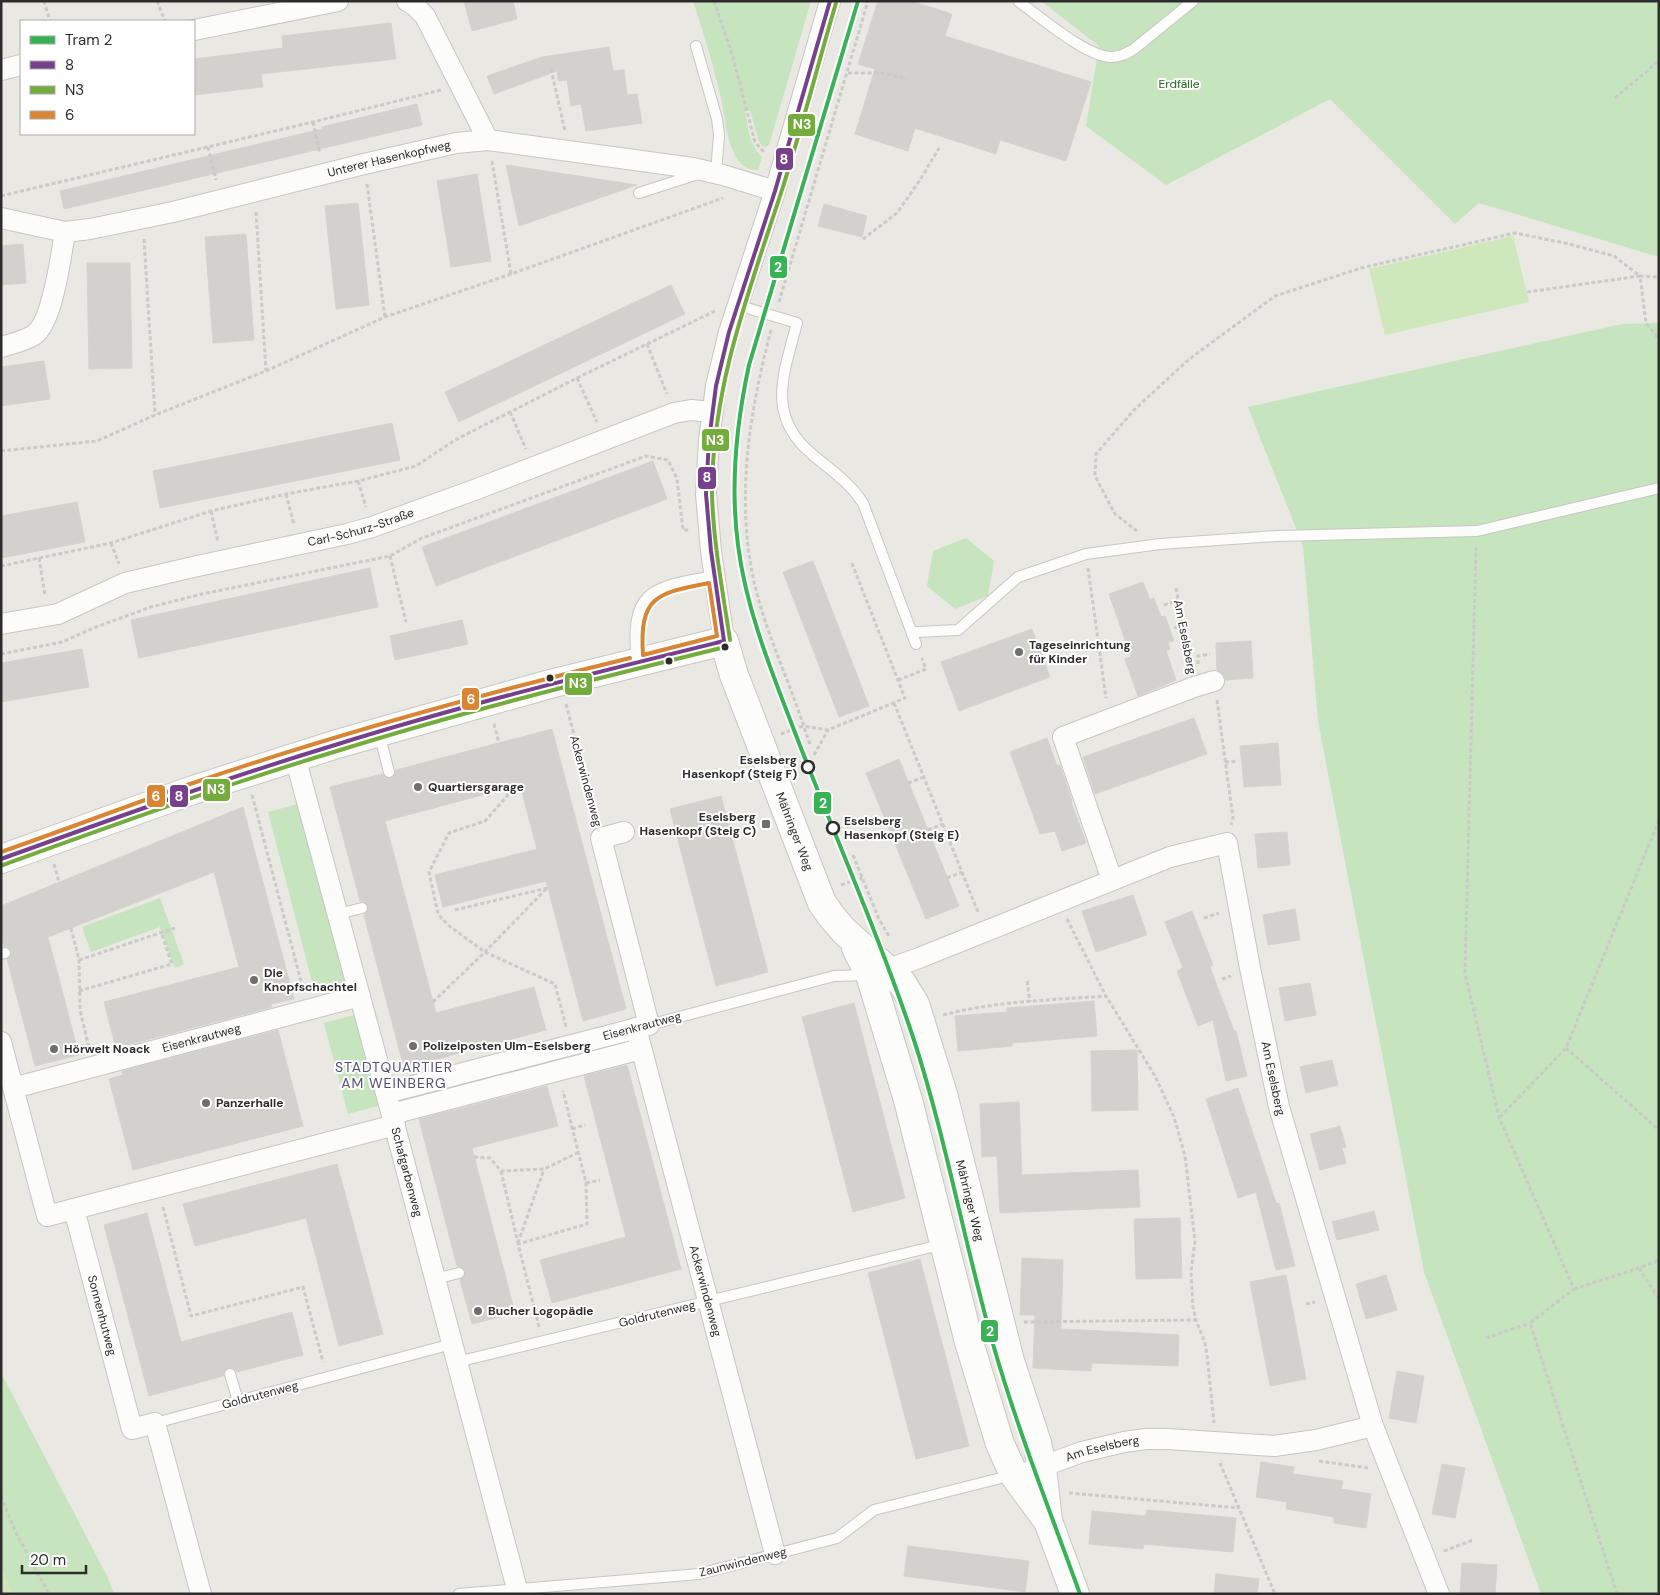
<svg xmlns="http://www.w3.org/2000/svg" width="1660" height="1595" viewBox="0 0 1660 1595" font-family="'DM Sans',sans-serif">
  <rect width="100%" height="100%" fill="#eae8e2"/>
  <!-- green -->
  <g fill="#c6e4bd">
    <path d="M693,1H811L769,145L766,147L762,146L758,139L750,110L745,112C748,128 750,146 762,157L758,170C746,171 737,162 733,151C726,136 725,117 722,102C714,68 704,34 693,1Z"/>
    <path d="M1041,1H1659V257L1479,203L1455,224L1330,99L1166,185L1086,126L1099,46Z"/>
    <path d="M1659,323V1594H1541L1424,1272L1318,721L1303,546L1248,407L1622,324Z"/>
    <path d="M966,538L994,561L988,596L955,609L927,586L933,551Z"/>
    <path d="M298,804L346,985L315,993L268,812Z"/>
    <path d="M160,898L184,964L175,968L160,927L91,952L82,927Z"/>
    <path d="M354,1015L378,1106L348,1114L324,1023Z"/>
    <path d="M1,1373L107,1576L114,1594H1Z"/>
  </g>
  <!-- pitch -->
  <g fill="#cee7bb">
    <path d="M1513,236L1529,302L1385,335L1369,269Z"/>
    <path d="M1,1566L13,1594H1Z"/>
  </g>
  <!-- building -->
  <g fill="#d3d1cd" stroke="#d5d3ce">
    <path d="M464,1H513L517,19L472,31Z"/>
    <path d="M878,1H911L952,14L945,36L1091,82L1066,161L1000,140L996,154L915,128L908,151L855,134L875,69L858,64Z"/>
    <path d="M391,23L396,59L261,74L263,87L194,95V59L283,48L282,36Z"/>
    <path d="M609,47L613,71L624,70L627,95L637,94L642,123L586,131L581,104L571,106L567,80L558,81L557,71L494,94L487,76L542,57Z"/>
    <path d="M417,104L422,125L64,209L60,191L322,129V127Z"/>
    <path d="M506,165L637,185L519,226Z"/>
    <path d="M477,174L491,261L451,267L437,181Z"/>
    <path d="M358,203L369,305L336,309L325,206Z"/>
    <path d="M824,204L867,216L862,237L818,226Z"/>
    <path d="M246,234L254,340L213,343L205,237Z"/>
    <path d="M23,244L26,283L1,285V246Z"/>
    <path d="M87,263H130L132,368L89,369Z"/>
    <path d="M671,285L685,314L459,422L445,392Z"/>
    <path d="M44,361L50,399L1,406V367Z"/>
    <path d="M392,423L400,460L160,508L153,471Z"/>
    <path d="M653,461L667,499L436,586L422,547Z"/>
    <path d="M77,502L85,542L1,558V516Z"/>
    <path d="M813,561L869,706L839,717L783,572Z"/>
    <path d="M370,568L378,607L139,658L131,620Z"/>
    <path d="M1143,582L1150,600L1154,598L1161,617L1165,616L1174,641L1168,642L1170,649L1166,651L1176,680L1138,696L1125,659L1131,657L1109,594Z"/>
    <path d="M462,620L468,644L395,660L390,636Z"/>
    <path d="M1032,629L1050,677L959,711L941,662Z"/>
    <path d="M1251,641L1253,678L1226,680L1222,673L1217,670L1216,643Z"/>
    <path d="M82,649L89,687L1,702V663Z"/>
    <path d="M1194,718L1207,754L1095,794L1083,757Z"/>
    <path d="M552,729L626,1009L583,1021L546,881L443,907L435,875L537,849L520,785L385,821L436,1013L534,987L546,1030L404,1068L364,915L368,910V906L364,902L360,901L330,787L382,774L387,778H391L395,774L396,770Z"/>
    <path d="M1047,738L1057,766L1060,765L1072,801L1071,802L1086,843L1062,851L1055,831L1040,834L1010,752Z"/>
    <path d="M1278,743L1281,785L1244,787L1240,746Z"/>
    <path d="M899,759L959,906L926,919L866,773Z"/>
    <path d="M721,796L768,972L716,986L670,809Z"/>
    <path d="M243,807L294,999L271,1004L272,1007L116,1048L104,1002L239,967L214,872L48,937L79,1055L35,1066L7,959L11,955V951L7,947L4,946L1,937V906Z"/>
    <path d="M1287,832L1290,865L1258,868L1255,834Z"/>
    <path d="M1133,895L1147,935L1096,952L1082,911Z"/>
    <path d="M1295,909L1300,940L1268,945L1263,915Z"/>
    <path d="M1192,911L1213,965L1210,967L1234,1031H1236L1247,1076L1226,1081L1213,1020L1198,1026L1177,971L1183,968L1165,922Z"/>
    <path d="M1310,983L1316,1015L1285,1021L1279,988Z"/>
    <path d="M1094,1001L1097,1036L1012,1043V1046L958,1051L955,1016L1007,1012V1008Z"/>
    <path d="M854,1003L905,1198L853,1212L802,1017Z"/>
    <path d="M278,1030L303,1126L133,1170L109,1079L123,1075L122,1071Z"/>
    <path d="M1137,1050L1138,1110L1092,1111L1091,1051Z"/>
    <path d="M1332,1060L1338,1085L1306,1093L1300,1067Z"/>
    <path d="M627,1065L681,1269L552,1303L540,1260L626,1237L584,1076Z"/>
    <path d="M547,1086L558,1126L472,1148L515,1313L472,1324L460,1280L465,1275V1271L461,1267L457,1266L419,1119Z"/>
    <path d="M1238,1088L1276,1203H1279L1295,1266L1276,1270L1256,1192L1238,1198L1206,1099Z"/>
    <path d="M1019,1102L1022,1175L1138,1170L1140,1207L1000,1213L997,1156L982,1157L980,1104Z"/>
    <path d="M1340,1126L1346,1147L1342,1148L1346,1163L1320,1170L1310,1134Z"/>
    <path d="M337,1164L383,1334L339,1346L306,1218L195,1246L183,1204Z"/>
    <path d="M1374,1211L1379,1230L1337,1240L1332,1222Z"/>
    <path d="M147,1213L181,1342L292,1312L303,1355L237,1372L234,1369L229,1367L225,1370L223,1376L149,1396L104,1225Z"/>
    <path d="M1180,1218L1182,1278L1136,1279L1134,1219Z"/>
    <path d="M1022,1258L1063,1260L1061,1329L1179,1335L1178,1366L1092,1363L1091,1371L1033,1368L1035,1315H1020Z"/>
    <path d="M920,1259L969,1446L916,1459L868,1273Z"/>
    <path d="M1286,1275L1306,1379L1270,1386L1250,1282Z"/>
    <path d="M1386,1275L1397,1310L1366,1319L1356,1284Z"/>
    <path d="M1397,1371L1424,1376L1416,1423L1389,1418Z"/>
    <path d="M1261,1462L1294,1467L1293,1474L1343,1481L1341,1489L1371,1494L1366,1528L1334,1523V1517L1286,1509L1287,1502L1256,1497Z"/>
    <path d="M1442,1464L1465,1468L1455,1518L1432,1514Z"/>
    <path d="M1147,1510L1236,1518L1233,1552L1144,1544L1143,1549L1089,1544L1092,1511L1146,1516Z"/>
    <path d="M908,1546L1029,1561L1025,1592L904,1576Z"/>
    <path d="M1462,1563L1497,1565L1495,1594H1460Z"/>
    <path d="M1216,1574L1259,1579L1257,1594H1214Z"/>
  </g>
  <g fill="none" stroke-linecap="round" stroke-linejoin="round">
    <!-- lane casing -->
    <g stroke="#c7c6c7" stroke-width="12">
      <g id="lane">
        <path d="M1018,1C1039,16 1088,58 1112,57C1121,57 1127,53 1134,49L1193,1"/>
        <path d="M696,46L717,119L719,135L716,173"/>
        <path d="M639,193L701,173"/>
        <path d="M737,305L797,323C784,373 765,416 813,455C832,471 849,482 863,503L916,644"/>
        <path d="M912,634L917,632L958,630L1018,577L1086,554L1160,544L1277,536L1477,531L1659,488"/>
        <path d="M637,662C629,589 652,587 714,576"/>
        <path d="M379,733L389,772"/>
        <path d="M338,914L362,908"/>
        <path d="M1,954L5,953"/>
        <path d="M649,1025L834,976L866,975"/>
        <path d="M435,1279L459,1273"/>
        <path d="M457,1362L944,1244"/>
        <path d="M230,1374L238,1401"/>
        <path d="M155,1423L452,1344"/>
        <path d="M459,1594L699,1574L837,1538L874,1510L1013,1475"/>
      </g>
    </g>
    <!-- street casing -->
    <g stroke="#c7c6c7" stroke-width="22">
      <g id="street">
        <path d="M407,1L415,6L425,16L488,140"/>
        <path d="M194,30L338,1"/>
        <path d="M1,70L21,65"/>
        <path id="s1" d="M1,218L65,232L90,229L173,212L364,164L456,143L488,140L693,168L723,175L775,191"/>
        <path d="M1,347C12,344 24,341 34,335C53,322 61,255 65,232"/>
        <path id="s2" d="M1,624L58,614L125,583L193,567L347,534L372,527L477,489L674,413L691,410L712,412"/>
        <path d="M724,641L711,551L706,494L709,440L716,386L729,332L775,191L830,1"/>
        <path id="s3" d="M295,757L386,1093L517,1589"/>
        <path d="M1112,880L1063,737L1194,687L1214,681"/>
        <path id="s4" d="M888,969L919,958L1170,857L1227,843L1250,968L1279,1107L1373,1426L1439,1594"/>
        <path id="s5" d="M636,1028L775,1554"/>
        <path id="s6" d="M1,1042L47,1216L74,1209L132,1429L155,1423L201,1594"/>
        <path id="s7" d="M13,1088L360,996"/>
        <path d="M386,1093L649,1025L601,838L624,832"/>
        <path d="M392,1114L641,1049"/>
        <path d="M74,1209L395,1125"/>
        <path id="s8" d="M1030,1471L1082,1452L1124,1442L1146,1439H1168L1274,1446L1316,1440L1373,1426"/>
      </g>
    </g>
    <!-- secondary casing -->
    <g stroke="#c7c6c7" stroke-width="30">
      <g id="secondary">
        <path id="s9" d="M1,859L193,790L337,744L550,684L724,641L734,675L822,903L832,917L844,931L902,983L915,1004L943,1094L1010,1361L1037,1443L1042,1467L1048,1521L1075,1594"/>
        <path d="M856,948L870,975L908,1100L969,1342L1000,1444L1014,1475L1047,1520"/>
      </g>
    </g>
    <!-- path -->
    <g stroke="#cacac9" stroke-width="3" stroke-dasharray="4 2.5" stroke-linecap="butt">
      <path d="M44,1L50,21"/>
      <path d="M157,1L165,21"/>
      <path d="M714,1L732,54L755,142L765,153"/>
      <path d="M551,69L565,131"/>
      <path d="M848,73H883L907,79"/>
      <path d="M1615,98L1659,61"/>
      <path d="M313,122L320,154"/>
      <path d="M208,147L216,180"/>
      <path d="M492,161L511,274"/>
      <path d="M367,184L385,317"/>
      <path d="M1,196L313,122L441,90"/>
      <path d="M256,212L266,371"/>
      <path d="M144,239L155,415"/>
      <path d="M863,239L897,213L920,180L939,148"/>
      <path d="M1527,292L1640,276L1646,323L1659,339"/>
      <path d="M779,302L868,1"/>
      <path d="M771,330C749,414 735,500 755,586C766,631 785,672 800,715C804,725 806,735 810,744"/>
      <path d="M647,344L667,394"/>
      <path d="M577,378L597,422"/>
      <path d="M510,412L526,449"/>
      <path d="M1,451L97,441L155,415L266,371L385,317L511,274L723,198"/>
      <path d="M358,481L366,507"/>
      <path d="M286,494L294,525"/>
      <path d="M211,511L218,542"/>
      <path d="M1137,531L1115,514L1095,476L1096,454L1134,410L1188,360L1275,296L1361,268L1515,233L1565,243L1614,256L1640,276L1659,277"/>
      <path d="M111,543L119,564"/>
      <path d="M1476,547L1465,973L1499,1117L1574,1289L1530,1323L1617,1594"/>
      <path d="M390,556L406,622"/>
      <path d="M39,558L45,596"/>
      <path d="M1,566L111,543L211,511L286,494L358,481L416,466L455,440L577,378L715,311"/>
      <path d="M1088,568L1106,698"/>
      <path d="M1176,588L1190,666"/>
      <path d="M1164,605L1178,600"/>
      <path d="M1174,628L1182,626"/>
      <path d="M1,654L62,642L96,627L151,607L202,594L390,556L422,538L646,456L668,460L677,479L683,530H690"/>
      <path d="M1198,664V656L1210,654"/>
      <path d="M898,680L926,669L922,658"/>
      <path d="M1217,700L1233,818L1231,825"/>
      <path d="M894,703L978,912"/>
      <path d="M566,704L596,819"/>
      <path d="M494,724L499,743"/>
      <path d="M781,734L803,726L828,730L905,698L851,561"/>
      <path d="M814,755L828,730"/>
      <path d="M1225,762L1238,761"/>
      <path d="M908,783L924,777"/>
      <path d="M511,788L507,796L485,821L449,833L429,872L438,914L448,925L485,952L555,984L566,1027"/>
      <path d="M252,795L303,989"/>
      <path d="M928,830L943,824"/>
      <path d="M853,855L879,919L890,938"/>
      <path d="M54,864L59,882"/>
      <path d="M947,878L962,872"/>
      <path d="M841,885L862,878"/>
      <path d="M455,910L547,888"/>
      <path d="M1204,918L1219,913"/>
      <path d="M1067,919L1106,996L1155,1076L1174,1117L1185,1156L1195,1241L1191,1272L1193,1307L1196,1320L1205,1343L1207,1355L1214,1423"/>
      <path d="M71,928L79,960L80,1010L89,1048"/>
      <path d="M79,960L175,928"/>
      <path d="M1222,979L1231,976"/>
      <path d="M1027,981L1030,1002"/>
      <path d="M79,991L172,964L161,932"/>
      <path d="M433,1002L485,952L547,888"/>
      <path d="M943,1015C996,1001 1052,1000 1106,996"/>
      <path d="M1566,1048L1659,1130"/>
      <path d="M1500,1117L1566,1048L1659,820"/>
      <path d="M572,1129L585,1125"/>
      <path d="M474,1157L490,1158L501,1171L544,1169L577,1153"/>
      <path d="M501,1171L518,1243"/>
      <path d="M586,1183L600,1180"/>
      <path d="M163,1207L191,1316L303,1287L323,1362"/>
      <path d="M518,1243L544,1169"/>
      <path d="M1639,1268L1659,1299"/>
      <path d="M1574,1289L1639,1268L1659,1260"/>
      <path d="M1306,1304L1315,1302"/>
      <path d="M1024,1322L1196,1320"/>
      <path d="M539,1327L518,1244L587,1224L586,1183L563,1091"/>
      <path d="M1486,1338L1530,1323"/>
      <path d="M1319,1461L1368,1468"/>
      <path d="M1220,1463L1275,1594"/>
      <path d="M1069,1493L1239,1508"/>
      <path d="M1,1496L16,1533L49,1594"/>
      <path d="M1444,1551L1473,1540"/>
    </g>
    <!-- lane -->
    <use href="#lane" stroke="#fcfcfb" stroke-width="10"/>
    <!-- street -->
    <use href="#street" stroke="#fcfcfb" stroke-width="20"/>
    <!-- secondary -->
    <use href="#secondary" stroke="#fcfcfb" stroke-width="28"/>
    <!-- bus-1 casing -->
    <g stroke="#fff" stroke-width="8">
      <g id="bus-1">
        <path d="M724,641L711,551L706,494L709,440L716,386L729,332L775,191L830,1"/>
        <path d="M1,859C112,819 223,779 335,745C463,705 594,673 724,641"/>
      </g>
    </g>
    <!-- bus-2 casing -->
    <g stroke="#fff" stroke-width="8">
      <g id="bus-2">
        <path d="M730,640C723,593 713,541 712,493C712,388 748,294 780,196C801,132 817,67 836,3"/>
        <path d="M3,865C114,825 224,785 337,751C465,711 595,679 725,647"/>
      </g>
    </g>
    <!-- bus-3 casing -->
    <g stroke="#fff" stroke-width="8">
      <g id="bus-3">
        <path d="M709,583L717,636L643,655C639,596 657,593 709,583Z"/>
        <path d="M1,852C64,830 127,806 190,784C334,735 482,694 630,658"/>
      </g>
    </g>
    <!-- bus-1 -->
    <use href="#bus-1" stroke="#76408c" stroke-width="4"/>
    <!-- bus-2 -->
    <use href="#bus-2" stroke="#75ac3e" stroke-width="4"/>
    <!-- bus-3 -->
    <use href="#bus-3" stroke="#d98533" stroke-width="4"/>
    <!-- tram-1 casing -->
    <g stroke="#fff" stroke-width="8">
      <path id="tram-1" d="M858,1L749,365C736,425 730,484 738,545C746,609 771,670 794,730C833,832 878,933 913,1037C946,1138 964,1242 993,1344C1017,1428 1050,1511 1080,1594"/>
    </g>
    <!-- tram-1 -->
    <use href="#tram-1" stroke="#37b355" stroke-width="4"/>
  </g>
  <!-- markers -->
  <g fill="#2c2c2c" stroke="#fff" stroke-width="2">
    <circle cx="725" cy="647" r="4.5"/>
    <circle cx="669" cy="661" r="4.5"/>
    <circle cx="550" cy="678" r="4.5"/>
  </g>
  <g fill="#6e6e6c" stroke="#fff" stroke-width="2">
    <circle cx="1019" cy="652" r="5"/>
    <circle cx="418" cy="787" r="5"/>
    <rect x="761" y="819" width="10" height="10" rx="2.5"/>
    <circle cx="254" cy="980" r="5"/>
    <circle cx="413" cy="1046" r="5"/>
    <circle cx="54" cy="1049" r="5"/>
    <circle cx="206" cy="1103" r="5"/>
    <circle cx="478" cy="1311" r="5"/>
  </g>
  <g fill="#fff" stroke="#2c2c2c" stroke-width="2.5">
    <circle cx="808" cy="767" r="6"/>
    <circle cx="833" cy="828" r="6"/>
  </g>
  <g text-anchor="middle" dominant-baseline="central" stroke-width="4" stroke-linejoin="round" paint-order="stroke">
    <!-- park labels -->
    <g font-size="12" fill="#1f671e" stroke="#fff">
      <text x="1179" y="84">Erdfälle</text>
    </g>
    <!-- street labels -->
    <g font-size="12" fill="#2c2c2c" stroke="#fff">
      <text stroke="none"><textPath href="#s1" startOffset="398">Unterer Hasenkopfweg</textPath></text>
      <text stroke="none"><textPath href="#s2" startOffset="374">Carl-Schurz-Straße</textPath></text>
      <text transform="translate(1185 637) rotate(79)">Am Eselsberg</text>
      <text transform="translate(586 781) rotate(75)">Ackerwindenweg</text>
      <text stroke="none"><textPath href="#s9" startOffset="959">Mähringer Weg</textPath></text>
      <text transform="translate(642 1026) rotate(-15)">Eisenkrautweg</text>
      <text stroke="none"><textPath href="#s7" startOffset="195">Eisenkrautweg</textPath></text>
      <text stroke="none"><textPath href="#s4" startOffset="602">Am Eselsberg</textPath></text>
      <text stroke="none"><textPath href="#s3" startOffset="430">Schafgarbenweg</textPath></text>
      <text stroke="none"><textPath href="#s9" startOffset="1378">Mähringer Weg</textPath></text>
      <text stroke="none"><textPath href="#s5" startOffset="272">Ackerwindenweg</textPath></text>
      <text transform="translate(657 1314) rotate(-14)">Goldrutenweg</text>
      <text stroke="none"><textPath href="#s6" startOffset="318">Sonnenhutweg</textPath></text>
      <text transform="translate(260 1395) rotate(-15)">Goldrutenweg</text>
      <text stroke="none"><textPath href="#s8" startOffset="76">Am Eselsberg</textPath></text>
      <text transform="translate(743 1562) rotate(-14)">Zaunwindenweg</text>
    </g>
    <!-- poi labels -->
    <g font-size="12" font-weight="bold" fill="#2c2c2c" stroke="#fff" text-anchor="start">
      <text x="1029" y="645">Tageseinrichtung<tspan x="1029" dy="14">für Kinder</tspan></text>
      <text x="428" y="787">Quartiersgarage</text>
      <text x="756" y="817" text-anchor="end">Eselsberg<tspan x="756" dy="14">Hasenkopf (Steig C)</tspan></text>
      <text x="264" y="973">Die<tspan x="264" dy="14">Knopfschachtel</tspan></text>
      <text x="423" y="1046">Polizeiposten Ulm-Eselsberg</text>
      <text x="64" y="1049">Hörwelt Noack</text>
      <text x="216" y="1103">Panzerhalle</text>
      <text x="488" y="1311">Bucher Logopädie</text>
    </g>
    <!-- stop labels -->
    <g font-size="12" font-weight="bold" fill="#2c2c2c" stroke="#fff" text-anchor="end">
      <text x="797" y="760">Eselsberg<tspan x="797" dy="14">Hasenkopf (Steig F)</tspan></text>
      <text x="844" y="821" text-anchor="start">Eselsberg<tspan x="844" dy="14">Hasenkopf (Steig E)</tspan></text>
    </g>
    <!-- neighbourhood labels -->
    <g font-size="14" letter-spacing="1" fill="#4f4e7b" stroke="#fff">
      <text x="394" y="1067">STADTQUARTIER<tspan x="394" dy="16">AM WEINBERG</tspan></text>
    </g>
  </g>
  <g stroke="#fff" stroke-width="2">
    <rect x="787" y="113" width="29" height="24" rx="5" fill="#75ac3e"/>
    <rect x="775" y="147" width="19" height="24" rx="5" fill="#76408c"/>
    <rect x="769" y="255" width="19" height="24" rx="5" fill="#37b355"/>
    <rect x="701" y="428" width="29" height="24" rx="5" fill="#75ac3e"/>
    <rect x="697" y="466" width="20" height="24" rx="5" fill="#76408c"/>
    <rect x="564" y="672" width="29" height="24" rx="5" fill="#75ac3e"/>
    <rect x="461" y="687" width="19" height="24" rx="5" fill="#d98533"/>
    <rect x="202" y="778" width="29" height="24" rx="5" fill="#75ac3e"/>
    <rect x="169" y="784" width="20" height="24" rx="5" fill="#76408c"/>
    <rect x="146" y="784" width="20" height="24" rx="5" fill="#d98533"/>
    <rect x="813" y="791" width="19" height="24" rx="5" fill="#37b355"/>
    <rect x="980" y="1319" width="19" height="24" rx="5" fill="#37b355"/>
  </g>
  <g font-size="14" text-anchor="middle" font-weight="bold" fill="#fff">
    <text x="802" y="129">N3</text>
    <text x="784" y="164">8</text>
    <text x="778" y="272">2</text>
    <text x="715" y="445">N3</text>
    <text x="707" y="482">8</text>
    <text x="578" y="688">N3</text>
    <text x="471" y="704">6</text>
    <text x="216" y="794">N3</text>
    <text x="179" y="801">8</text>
    <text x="156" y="801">6</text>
    <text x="823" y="808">2</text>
    <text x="990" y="1336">2</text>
  </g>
  <!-- border -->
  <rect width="1660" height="1595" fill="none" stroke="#2c2c2c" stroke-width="5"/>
  <!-- legend -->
  <rect x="20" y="20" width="175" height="115" fill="#ffffff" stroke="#ababab"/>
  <rect x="30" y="36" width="25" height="8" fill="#37b355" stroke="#ababab"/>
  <text x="65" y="45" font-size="15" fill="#2c2c2c">Tram 2</text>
  <rect x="30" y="61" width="25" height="8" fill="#76408c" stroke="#ababab"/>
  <text x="65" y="70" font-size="15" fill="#2c2c2c">8</text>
  <rect x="30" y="86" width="25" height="8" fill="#75ac3e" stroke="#ababab"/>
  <text x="65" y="95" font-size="15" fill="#2c2c2c">N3</text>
  <rect x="30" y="111" width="25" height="8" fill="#d98533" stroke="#ababab"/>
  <text x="65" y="120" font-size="15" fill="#2c2c2c">6</text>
  <!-- scale -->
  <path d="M22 1565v8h64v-8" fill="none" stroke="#2c2c2c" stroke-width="2.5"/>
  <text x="30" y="1565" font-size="15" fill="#2c2c2c" stroke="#ffffff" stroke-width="4" paint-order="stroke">20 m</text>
</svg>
